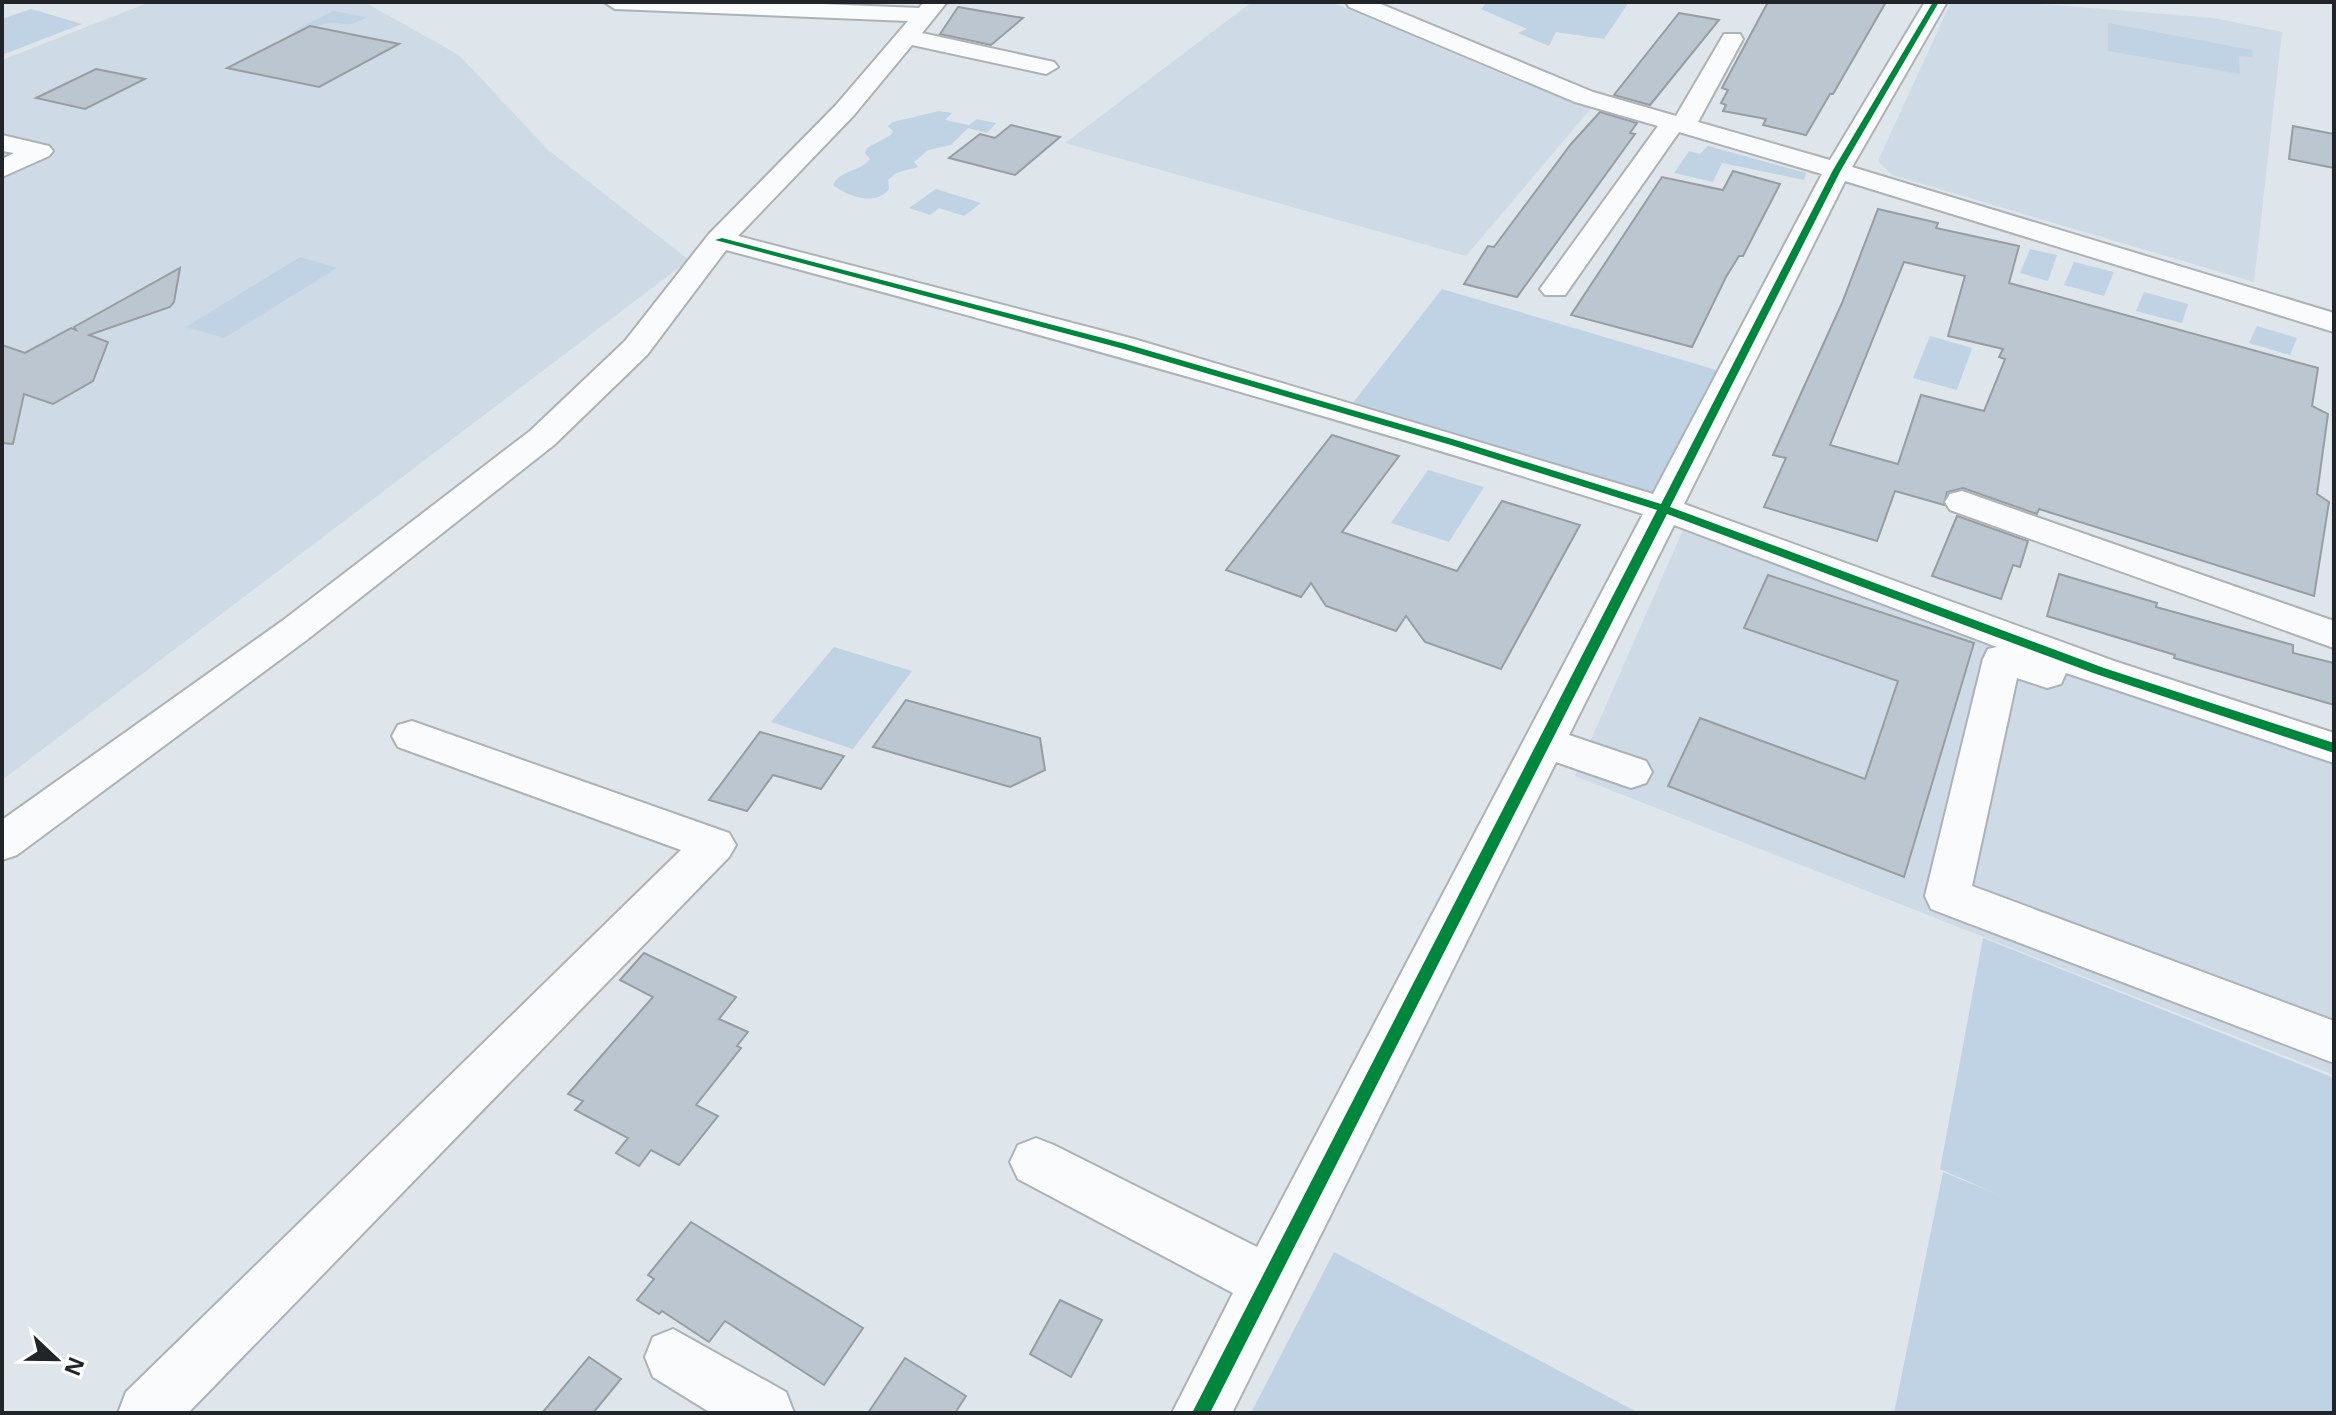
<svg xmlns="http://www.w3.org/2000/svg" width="2336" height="1415" viewBox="0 0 2336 1415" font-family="'Noto Sans',sans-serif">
  <rect width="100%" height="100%" fill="#dee5eb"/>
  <!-- built -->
  <g fill="#cedae5">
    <path d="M150,2H364L459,55L548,150L689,260L2,780V60Z"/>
    <path d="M1252,2H1331L1521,82L1593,106L1466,256L1065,143Z"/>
    <path d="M1951,2H2015L2213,18L2282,32L2254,282L1892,175L1878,161Z"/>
    <path d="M1683,530L2101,681L2334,758V1075L1575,776Z"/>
  </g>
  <!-- green -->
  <g fill="#c0d3e4">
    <path d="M1487,2H1629L1604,39L1556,32L1549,46L1518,33L1527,29L1481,9Z"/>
    <path d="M31,9L82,24L2,55V19Z"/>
    <path d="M333,11L367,17C348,28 349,23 329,23C314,24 311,36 292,32Z"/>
    <path d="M2108,23L2252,50L2253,57L2239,56L2240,74L2108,51Z"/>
    <path d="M939,111L952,113L945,120L969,125L977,119L996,123L987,133L968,128L951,145L928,150L914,162L918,167L896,173L888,180L889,189C876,207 847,196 833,185C841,169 861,172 870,159L865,153L867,148L891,135L893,131L888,126L893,122Z"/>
    <path d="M1708,146L1806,173L1804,180L1722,163L1713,182L1674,173L1689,151L1700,154Z"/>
    <path d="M936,189L981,203L964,216L939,208L930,215L909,208Z"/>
    <path d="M2030,249L2057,255L2048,281L2020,273Z"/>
    <path d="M300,257L337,268L224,338L186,327Z"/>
    <path d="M2074,262L2114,272L2104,296L2064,285Z"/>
    <path d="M1442,289L1723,372L1656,499L1352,404Z"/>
    <path d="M2144,292L2188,304L2182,323L2136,311Z"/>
    <path d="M2257,326L2297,338L2290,355L2249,343Z"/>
    <path d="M1930,336L1972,348L1957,390L1913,378Z"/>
    <path d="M1428,470L1484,487L1449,542L1391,523Z"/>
    <path d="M834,647L912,671L853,749L771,722Z"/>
    <path d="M1983,938L2334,1078V1413H1894L1943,1172L1999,1195L1940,1169Z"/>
    <path d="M1334,1252L1639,1413H1251Z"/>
  </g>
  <!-- building -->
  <g fill="#bcc6d0" stroke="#989da1" stroke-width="2" fill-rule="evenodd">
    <path d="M1768,2H1886L1833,94H1830L1806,135L1763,125L1766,119L1723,111L1726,105L1721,103L1728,90L1722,88Z"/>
    <path d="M958,7L1023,18L991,45L940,34Z"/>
    <path d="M1679,13L1719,20L1650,105L1614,95Z"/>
    <path d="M310,26L399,44L319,87L227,68Z"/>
    <path d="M96,69L145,79L85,109L36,98Z"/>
    <path d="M1600,112L1637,123L1630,133L1635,134L1517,297L1464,284L1488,246L1494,247L1571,144Z"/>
    <path d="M1011,125L1060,137L1015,175L949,158L980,134L995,138Z"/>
    <path d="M2293,126L2334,134V168L2289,159Z"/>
    <path d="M1733,171L1780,184L1743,256H1739L1726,277L1692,347L1571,315L1662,177L1723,190Z"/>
    <path d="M1878,209L1938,223L1936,228L2019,246L2009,283L2318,368L2312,406L2328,414L2317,494L2329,502L2314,596L2039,509L2037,514L1963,488L1947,492L1944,505L1895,491L1877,541L1764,507L1786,458L1773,455L1842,303ZM1904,262L1965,276L1948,336L2003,349L1999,357L2005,359L1984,411L1921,395L1898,464L1830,445Z"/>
    <path d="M180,268L174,302L170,307L89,335L108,342L93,381L53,404L24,394L13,444L2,443V345L25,353L71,328L76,330L74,327Z"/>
    <path d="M1332,435L1399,456L1342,532L1457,571L1502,501L1580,525L1501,669L1425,642L1406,616L1396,631L1326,606L1311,583L1301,597L1226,570Z"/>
    <path d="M1957,516L2028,541L2020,567L2013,565L2001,599L1932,576Z"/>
    <path d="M2059,574L2157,603L2156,607L2293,645V653L2334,663V705L2174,658L2175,655L2047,616Z"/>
    <path d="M1768,575L1974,643L1904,877L1668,786L1700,718L1865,779L1898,681L1744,628Z"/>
    <path d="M906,700L1040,738L1045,770L1010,787L873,747Z"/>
    <path d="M760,732L844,756L821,789L773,775L747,811L709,800Z"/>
    <path d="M644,953L736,997L719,1019L748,1032L737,1046L741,1048L696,1105L718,1116L679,1165L651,1150L639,1166L616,1153L628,1138L575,1110L583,1101L568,1094L653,997L620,980Z"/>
    <path d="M691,1222L863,1328L824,1385L725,1321L709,1342L662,1311L659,1314L637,1300L654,1279L648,1275Z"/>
    <path d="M1060,1300L1102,1320L1071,1377L1030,1354Z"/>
    <path d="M589,1357L621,1379L593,1413H542Z"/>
    <path d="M905,1358L966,1396L955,1413H868Z"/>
  </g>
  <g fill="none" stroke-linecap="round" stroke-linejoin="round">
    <!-- minor casing -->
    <g stroke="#acb2b6" stroke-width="4">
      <g id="minor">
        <path d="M604,2H774L919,8L924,2H947L922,33L1054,62L1058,67L1046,74L912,45L854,115L738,236L1134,339L1653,494L1822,174L1679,132L1565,295H1545L1540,289L1658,126L1575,102L1349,7L1346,2H1376L1593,92L1676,116L1724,34H1740L1743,39L1698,122L1830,160L1925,2H1947L1852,167L2334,313V332L1845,181L1684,504L2114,661L2334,733V763L2066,673L2061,684L2047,688L2017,678L1972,886L2334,1021V1063L1931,909L1925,896L1983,659L1988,649L1997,647L1674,525L1569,735L1646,761L1652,772L1646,783L1631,788L1556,762L1232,1413H1172L1233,1293L1018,1179L1010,1162L1018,1145L1036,1138L1054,1145L1257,1247L1643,514C1339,417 1034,332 726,250L647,355L554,445L308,639L17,855L2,860V820L282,621L530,431L625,341L709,234L836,105L908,21L615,9Z"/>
        <path d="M2,135L49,146L53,151L49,156L2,177V159L14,153L2,151Z"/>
        <path d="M1962,491L2334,621V648L1950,510L1945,502L1950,494Z"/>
        <path d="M412,721L729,833L736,845L729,857L188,1413H118L126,1392L681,850L398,747L392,736L398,725Z"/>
        <path d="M673,1329L786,1392L794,1413H711L653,1377L645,1357L653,1337Z"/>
      </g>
    </g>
    <!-- minor -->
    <use href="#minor" fill="#fafbfc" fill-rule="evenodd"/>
    <!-- cycleway casing -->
    <g stroke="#fff" stroke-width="5">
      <path id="cycleway" d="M1933,2H1939L1841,170L1670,507L2104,668L2334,743V753L2096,674L1667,514L1210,1413H1192L1657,510L1451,445L1120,348L715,240L722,238L1126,344L1459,441L1661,504L1833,170Z"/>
    </g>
    <!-- cycleway -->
    <use href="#cycleway" fill="#00873e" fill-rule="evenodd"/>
  </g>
  <!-- border -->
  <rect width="2336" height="1415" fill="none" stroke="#212529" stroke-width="8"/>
  <!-- north arrow -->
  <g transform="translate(56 1359) rotate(112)" stroke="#ffffff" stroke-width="6" paint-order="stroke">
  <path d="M0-6L14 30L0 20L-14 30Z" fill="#212529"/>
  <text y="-12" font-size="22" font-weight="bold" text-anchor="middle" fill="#212529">N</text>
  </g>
</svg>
